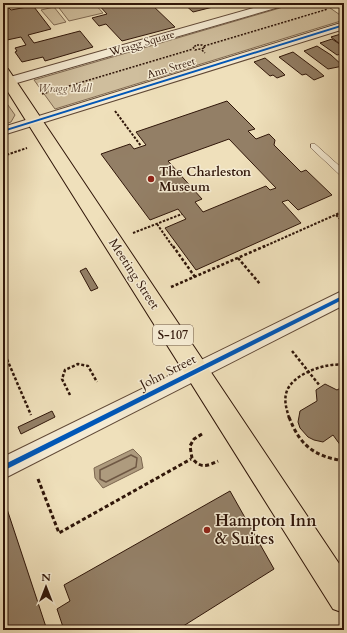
<svg xmlns="http://www.w3.org/2000/svg" width="347" height="633" viewBox="0 0 347 633" font-family="Cardo,serif">
  <rect width="100%" height="100%" fill="#efe0bb"/>
  <filter id="stains"><feTurbulence type="fractalNoise" baseFrequency=".005" numOctaves="4"/><feColorMatrix values="0 0 0 0 .2 0 0 0 0 .09 0 0 0 0 .02 0 0 0 .5 -.17"/></filter>
  <radialGradient id="worn" r=".72"><stop offset=".6" stop-color="#630" stop-opacity="0"/><stop offset="1" stop-color="#630" stop-opacity=".3"/></radialGradient>
  <!-- green -->
  <g fill="#cfbe9d" stroke="#806a53">
    <path d="M50,3H94L103,13L69,21L56,4L51,5Z"/>
    <path d="M297,3H323L343,17L344,20L55,109L34,80Z"/>
    <path d="M54,7L66,22L54,25L41,10Z"/>
    <path d="M3,98L15,115L11,122L3,125Z"/>
  </g>
  <!-- water -->
  <path fill="#ae9b7e" stroke="#7c664f" d="M133,449L141,457L143,468L103,488L95,478L94,468Z"/>
  <g fill="none" stroke-linecap="round" stroke-linejoin="round">
    <!-- shore -->
    <path stroke="#6f5844" stroke-width="1.5" d="M131,455L137,458L136,467L106,482L100,479V470Z"/>
  </g>
  <!-- building -->
  <g fill="#937f66" stroke="#301609" fill-rule="evenodd">
    <path d="M24,3H31L51,29L28,35L34,43L80,31L93,47L45,61L43,57L22,62L15,52L17,51L15,48L26,45L21,37L7,40L3,34V10L9,8L11,10L27,7Z"/>
    <path d="M97,3H150L175,27L122,41L106,24L99,26L92,18L107,14Z"/>
    <path d="M183,3L187,5L214,3L217,6L193,12Z"/>
    <path d="M344,33V47L331,37Z"/>
    <path d="M332,39L344,47V56L341,54L337,55L320,43Z"/>
    <path d="M317,46L331,55L343,66L328,69L304,51Z"/>
    <path d="M293,52L317,70L324,76L314,80L306,74L302,75L279,57Z"/>
    <path d="M265,58L282,72L285,75L277,78L273,75L270,76L254,62Z"/>
    <path d="M227,101L255,129L248,131L256,139L269,134L275,140L274,145L301,172L306,170L332,195L298,210L288,200L282,202L301,223L196,270L165,228L186,219L178,209L150,220L101,154L130,144L134,149L146,145L136,132ZM229,139L276,188L270,190L266,186L203,212L195,202L202,199L168,161Z"/>
    <path d="M86,268L98,288L91,291L80,271Z"/>
    <path d="M325,384L337,390L344,386V444L341,446L333,435L323,442L314,440L308,437L300,428L298,422L300,411L317,401L316,390Z"/>
    <path d="M52,411L55,417L21,434L18,427Z"/>
    <path d="M230,491L274,569L177,630H64L57,609L70,601L64,585Z"/>
    <path d="M6,506L47,630H3V508Z"/>
  </g>
  <g fill="none" stroke-linecap="round" stroke-linejoin="round">
    <!-- lane casing -->
    <g stroke="#604836" stroke-width="1">
      <path id="lane" d="M311,144H315L344,170V176H341L311,148Z"/>
    </g>
    <!-- street casing -->
    <g stroke="#604836" stroke-width="2">
      <g id="street">
        <path d="M271,3H287L286,5L3,87V79Z"/>
        <path d="M334,3H344V9Z"/>
        <path d="M344,22V29L3,135V127Z"/>
        <path d="M344,290V305L3,479V457Z"/>
      </g>
    </g>
    <!-- primary casing -->
    <g stroke="#301609" stroke-width="2">
      <path id="primary" d="M3,68L8,69L10,72L344,571V613L333,609L3,84Z"/>
    </g>
    <!-- path-far3 -->
    <g stroke="#301609" stroke-width="1.5" stroke-dasharray="2 1.5" stroke-linecap="butt">
      <path d="M197,45H202L205,48L195,50L193,47Z"/>
      <path d="M204,46L328,9"/>
      <path d="M202,50L205,53"/>
      <path d="M42,94L193,49"/>
    </g>
    <!-- path-far2 -->
    <g stroke="#301609" stroke-width="2" stroke-dasharray="2.5 1.5" stroke-linecap="butt">
      <path d="M115,111L141,146"/>
      <path d="M3,156L27,148"/>
      <path d="M336,215L344,223"/>
      <path d="M157,224L173,247"/>
      <path d="M133,233L182,214"/>
      <path d="M263,247L344,211"/>
    </g>
    <!-- path-far1 -->
    <g stroke="#301609" stroke-width="2.5" stroke-dasharray="3 2" stroke-linecap="butt">
      <path d="M173,246L195,277"/>
      <path d="M238,258L260,284"/>
      <path d="M171,287L265,246"/>
      <path d="M3,350L31,415"/>
      <path d="M292,351L320,386"/>
      <path d="M70,395L62,379L65,370L78,364L88,366L97,382"/>
      <path d="M289,418C287,410 284,402 286,394C290,374 327,362 344,365"/>
    </g>
    <!-- path -->
    <g stroke="#301609" stroke-width="3" stroke-dasharray="4 2.5" stroke-linecap="butt">
      <path d="M289,417C300,446 314,456 344,461"/>
      <path d="M202,434L194,439L190,446L192,458C200,469 208,466 218,461"/>
      <path d="M342,461L341,470L344,477"/>
      <path d="M38,479L59,533L191,459"/>
    </g>
    <!-- lane -->
    <use href="#lane" fill="#f5ebd3" fill-rule="evenodd"/>
    <!-- street -->
    <use href="#street" fill="#f5ebd3" fill-rule="evenodd"/>
    <!-- primary -->
    <use href="#primary" fill="#efe0bb" fill-rule="evenodd"/>
    <!-- cycleway casing -->
    <g stroke="#f5ebd3" stroke-width="3">
      <g id="cycleway">
        <path d="M344,24V26L3,132V130Z"/>
        <path d="M344,295V299L3,471V465Z"/>
      </g>
    </g>
    <!-- cycleway -->
    <use href="#cycleway" fill="#0057b8" fill-rule="evenodd"/>
  </g>
  <!-- markers -->
  <g fill="#8f2418" stroke="#f5ebd3" stroke-width="1.5">
    <circle cx="151" cy="179" r="4"/>
    <circle cx="207" cy="530" r="4"/>
  </g>
  <g text-anchor="middle" dominant-baseline="central" stroke-width="3" stroke-linejoin="round" paint-order="stroke">
    <!-- far-street labels -->
    <g font-size="11" fill="#301609" stroke="#f5ebd3">
      <text transform="translate(142 43) rotate(-16)">Wragg Square</text>
      <text transform="translate(171 68) rotate(-17)">Ann Street</text>
    </g>
    <!-- far-park labels -->
    <g font-size="11" font-style="italic" fill="#604835" stroke="#f5ebd3">
      <text x="65" y="88">Wragg Mall</text>
    </g>
    <!-- shield labels -->
    <rect fill="#f5ebd3" stroke="#6b5646" stroke-width="1" x="153" y="325" width="40" height="20" rx="3"/>
    <g font-size="12" font-weight="bold" fill="#301609">
      <text x="173" y="335">S-107</text>
    </g>
    <!-- poi labels -->
    <g font-size="13" font-weight="bold" fill="#301609" stroke="#f5ebd3" text-anchor="start">
      <text x="159" y="172">The Charleston<tspan x="159" dy="15">Museum</tspan></text>
    </g>
    <!-- street labels -->
    <g font-size="13" fill="#301609" stroke="#f5ebd3">
      <text transform="translate(134 274) rotate(57)">Meeting Street</text>
      <text transform="translate(168 372) rotate(-27)">John Street</text>
    </g>
    <!-- near-poi labels -->
    <g font-size="16" font-weight="bold" fill="#301609" stroke="#f5ebd3" text-anchor="start">
      <text x="215" y="521">Hampton Inn<tspan x="215" dy="18">&amp; Suites</tspan></text>
    </g>
  </g>
  <!-- margin -->
  <rect width="347" height="633" fill="none" stroke="#efe0bb" stroke-width="16"/>
  <rect x="4" y="4" width="339" height="625" fill="none" stroke="#301609" stroke-width="2"/>
  <rect x="8" y="8" width="331" height="617" fill="none" stroke="#301609"/>
  <!-- north arrow -->
  <g transform="translate(46 587)" stroke="#f5ebd3" stroke-width="3" paint-order="stroke">
  <path d="M0-3L7 15L0 10L-7 15Z" fill="#301609"/>
  <text y="-6" font-size="11" font-weight="bold" text-anchor="middle" fill="#301609">N</text>
  </g>
  <rect width="100%" height="100%" filter="url(#stains)"/>
  <rect width="100%" height="100%" fill="url(#worn)"/>
</svg>
